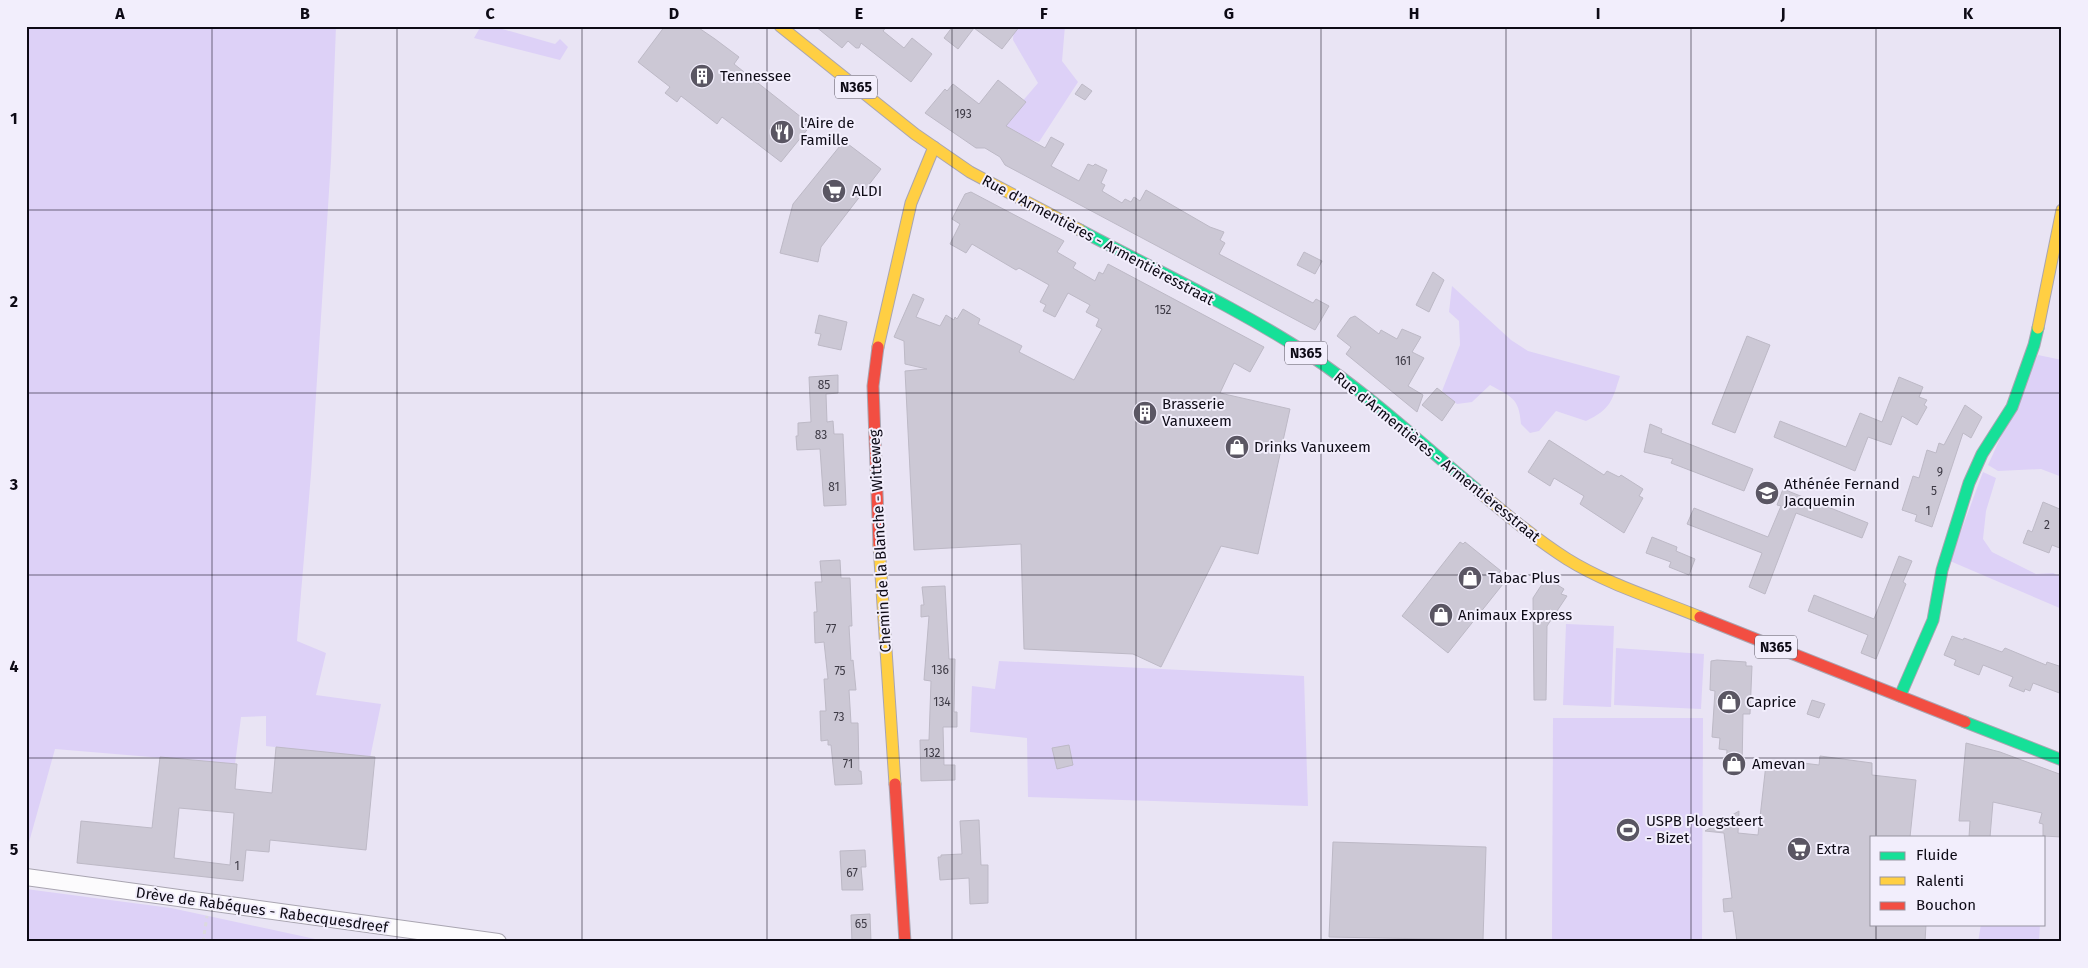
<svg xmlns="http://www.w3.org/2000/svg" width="2088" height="968" viewBox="0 0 2088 968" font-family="'Fira Sans',sans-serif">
  <rect width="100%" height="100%" fill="#e9e4f4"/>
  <!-- green -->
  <g fill="#ddd1f7">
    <path d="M26,26H336L331,160L311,474L297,641L326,653L316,695L381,704L370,758L266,746V716L241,717L235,764L55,749L26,853Z"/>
    <path d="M481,26H492L555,44L560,39L568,47L560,60L474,38Z"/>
    <path d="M1014,26H1065L1062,61L1078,82L1039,142L997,131L1038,83L1013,40Z"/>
    <path d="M1452,286L1511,340L1528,351L1620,376C1612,401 1611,409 1586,421L1556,411L1539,431L1530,433L1521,424C1519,397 1511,397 1490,385L1472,402L1457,404L1442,391L1460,345L1459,321L1449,312Z"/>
    <path d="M2038,355L2062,360V477L2041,469L1998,471L1988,465Z"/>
    <path d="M1983,472L1996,478L1986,511L1983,539L1992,552L2036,574L2053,573L2062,577V609L1950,561Z"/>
    <path d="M1566,624L1614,626L1611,707L1563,705Z"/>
    <path d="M1616,648L1704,654L1701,709L1614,705Z"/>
    <path d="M999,661L1304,676L1308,806L1028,797L1027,738L970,732L972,686L995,689Z"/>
    <path d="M1553,718H1703L1702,942H1552Z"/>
    <path d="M26,889L171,908L329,942H26Z"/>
    <path d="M1981,924H2040L2039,942H1978Z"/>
  </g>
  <!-- building -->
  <g fill="#ccc8d5" stroke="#bdb9c6" fill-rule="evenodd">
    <path d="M665,26H696L715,39L739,57L734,64L811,125L781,162L722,117L717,124L681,96L677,102L665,93L670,87L638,62Z"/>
    <path d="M815,26H887L883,31L904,48L912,38L932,54L911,82L861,43L859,48H856L848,41L842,48Z"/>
    <path d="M953,26H1020L1002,49L974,28L958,49L944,38Z"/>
    <path d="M998,80L1026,102L1006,126L1045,148L1051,137L1064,144L1051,166L1079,181L1088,164L1093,166L1095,164L1107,170L1101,183L1105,185L1102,191L1122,203L1125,199L1131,202L1134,197L1140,201L1146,190L1210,227L1224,232L1220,240L1225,243L1219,254L1313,303L1316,299L1329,306L1315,330L1005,165L1000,157L985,148H976L925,113L945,89L947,91L953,84L979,104Z"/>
    <path d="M1082,84L1092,91L1085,100L1075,94Z"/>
    <path d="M844,141L881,169L821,247L818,262L780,253L793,204Z"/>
    <path d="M971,192L1064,241L1057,252L1076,263L1073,268L1095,281L1099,272L1103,274L1108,264L1264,347L1250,372L1234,363L1220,393L1290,409L1258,554L1221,546L1161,667L1133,654L1024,649L1021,544L914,550L905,371L927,369L905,364L904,341L894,337L913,294L924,299L916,317L940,326L946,315L954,320L955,317L957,319L963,309L980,319L978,324L1022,346L1019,352L1074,380L1102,329L1096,326L1099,319L1086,312L1090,305L1068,293L1055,317L1043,311L1046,305L1040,302L1049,285L1019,268L1016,270L972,244L966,253L950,244L960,224L952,219L965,194Z"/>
    <path d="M1304,252L1322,261L1315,274L1297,265Z"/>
    <path d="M1433,272L1444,280L1429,312L1416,305Z"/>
    <path d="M819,315L847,322L841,350L818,345L821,334L815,333Z"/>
    <path d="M1355,316L1379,334L1381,330L1397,339L1402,329L1421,337L1412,352L1424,358L1408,386L1423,395L1417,412L1346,354L1351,347L1337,336L1350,318Z"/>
    <path d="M1747,336L1770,345L1735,433L1712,424Z"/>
    <path d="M838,375V393L826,394L827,422L833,421L834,434H843L846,505L824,506L820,449L797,450L796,436H798V423L811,422L809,377Z"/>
    <path d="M1899,377L1923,387L1919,397L1927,400L1924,405L1927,407L1917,425L1902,416L1891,445L1868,437L1855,471L1774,437L1780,421L1846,447L1860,413L1882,422Z"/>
    <path d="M1437,388L1455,402L1442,421L1422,405Z"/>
    <path d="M1965,405L1982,417L1971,438L1963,433L1932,527L1915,521L1917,515L1902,510L1913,476L1919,478L1927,450L1936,453L1939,443L1944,445Z"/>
    <path d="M1650,424L1662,429L1661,433L1753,469L1744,491L1671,463L1673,459L1644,452Z"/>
    <path d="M1549,440L1604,475L1607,471L1619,477L1621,475L1643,489L1639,496L1643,498L1624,533L1580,504L1584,496L1554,478L1550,486L1528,472Z"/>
    <path d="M1783,489L1868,523L1862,538L1796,513L1765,594L1749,587L1762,553L1687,524L1694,508L1768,537L1781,506L1777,505Z"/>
    <path d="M2043,502L2062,510V549L2052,545L2049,553L2023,543L2028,530L2032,532Z"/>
    <path d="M1652,537L1677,547L1676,551L1695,559L1689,575L1669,567L1671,562L1646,553Z"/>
    <path d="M1460,542L1463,544L1465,542L1501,571L1499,572L1507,579L1448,653L1402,616Z"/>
    <path d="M1899,556L1912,561L1903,582L1906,584L1876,659L1861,653L1868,635L1808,611L1814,595L1874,619Z"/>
    <path d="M840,560L841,578H850L852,626H849L851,661L853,660L856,690H849L851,723H858L859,771H861L862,784L835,785L831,745H828V740L821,741L820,711H826L824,679H828L824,642L815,643L814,612H817L815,582H822L820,561Z"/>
    <path d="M1546,578L1564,589L1561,594L1567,596L1547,626L1546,700H1534L1533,598Z"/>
    <path d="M945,586L949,659H955L954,712H957V727H943L944,765H955V780L921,781L920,740H929L931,681L924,680L929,616L921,617V605H924L922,587Z"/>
    <path d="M1952,636L1963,640L1964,638L2002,652L2005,648L2046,665L2047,662L2062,667V694L2033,683L2030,691L2025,689L2024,692L2009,686L2013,677L1983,665L1979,675L1954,665L1956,660L1944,655Z"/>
    <path d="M1717,660L1746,662V666H1752L1750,714H1743L1742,770L1726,768L1727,750L1719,749L1720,738L1712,737L1715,691L1710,690L1711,661Z"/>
    <path d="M1812,700L1825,704L1819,718L1807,714Z"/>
    <path d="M1966,743L2000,752L2062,775V837L2043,836V824L2039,823L2042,813L1993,802L1990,837H1969L1970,821H1959Z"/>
    <path d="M1069,745L1073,765L1057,769L1052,748Z"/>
    <path d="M276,747L375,757L366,850L270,840L269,852L246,850L243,881L77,863L81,821L152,828L160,757L237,764L235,789L272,793ZM179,808L234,813L230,865L174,858Z"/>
    <path d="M1820,756L1872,763V775L1916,780L1910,837H1872V924H1926L1925,942H1737L1733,911L1724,912L1723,899L1732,898L1724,833L1705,831L1739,811L1738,833L1758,835L1766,764L1786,766L1787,761L1819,765Z"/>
    <path d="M979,820L981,865H988V903L970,904L969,878L940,880L938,857H941V855L962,854L960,821Z"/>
    <path d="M1333,842L1486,847L1483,940L1329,937Z"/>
    <path d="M865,850L866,867H861L863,890H842L840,851Z"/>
    <path d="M870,914L871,942H852L851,915Z"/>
  </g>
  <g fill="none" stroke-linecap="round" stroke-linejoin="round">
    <!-- street casing -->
    <g stroke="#a9a5b1" stroke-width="18">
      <path id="street" d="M26,877L498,942"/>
    </g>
    <!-- fast casing -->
    <g stroke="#a9a5b1" stroke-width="13">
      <g id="fast">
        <path d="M1080,230C1157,271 1238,308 1311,356C1371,396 1426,448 1482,494"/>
        <path d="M1900,696L1933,620L1942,570L1969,483L1982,454L2012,407L2034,345L2038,328"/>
        <path d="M1965,722L2062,760"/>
      </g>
    </g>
    <!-- slow casing -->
    <g stroke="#a9a5b1" stroke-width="13">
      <g id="slow">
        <path d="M780,26L915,134L970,172L1080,230"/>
        <path d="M2038,328L2062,210"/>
        <path d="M878,347L911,203L934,147"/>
        <path d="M1482,494C1509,517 1537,540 1567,559C1607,584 1656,599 1700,617"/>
        <path d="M879,545L895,784"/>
      </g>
    </g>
    <!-- jam casing -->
    <g stroke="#a9a5b1" stroke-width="13">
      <g id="jam">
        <path d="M878,347L873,386L879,545"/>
        <path d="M1700,617L1965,722"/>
        <path d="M895,784L905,942"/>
      </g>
    </g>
    <!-- path -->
    <path stroke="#dbd9de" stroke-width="3" stroke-dasharray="4 4" stroke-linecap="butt" d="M203,942L207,916"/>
    <!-- street -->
    <use href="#street" stroke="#fcfbfd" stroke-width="16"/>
    <!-- fast -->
    <use href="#fast" stroke="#16e098" stroke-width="11"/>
    <!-- slow -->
    <use href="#slow" stroke="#ffcf43" stroke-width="11"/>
    <!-- jam -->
    <use href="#jam" stroke="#f24e42" stroke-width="11"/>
  </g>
  <!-- grid -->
  <path fill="none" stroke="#0d0a15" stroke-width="1" stroke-opacity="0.55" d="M212,26V942M397,26V942M582,26V942M767,26V942M952,26V942M1136,26V942M1321,26V942M1506,26V942M1691,26V942M1876,26V837M26,210H2062M26,393H2062M26,575H2062M26,758H2062M1876,924V942"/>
  <!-- icons -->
  <defs>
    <g id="building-disc" transform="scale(1.25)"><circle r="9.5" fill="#5a5663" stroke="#f2eefc"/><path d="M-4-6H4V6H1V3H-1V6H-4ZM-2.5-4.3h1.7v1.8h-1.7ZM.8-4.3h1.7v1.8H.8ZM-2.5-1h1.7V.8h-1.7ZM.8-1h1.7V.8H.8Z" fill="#fff"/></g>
    <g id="restaurant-disc" transform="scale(1.25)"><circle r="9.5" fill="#5a5663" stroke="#f2eefc"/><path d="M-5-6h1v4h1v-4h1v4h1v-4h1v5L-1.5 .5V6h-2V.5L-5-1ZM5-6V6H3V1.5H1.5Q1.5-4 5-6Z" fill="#fff"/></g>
    <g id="supermarket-disc" transform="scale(1.25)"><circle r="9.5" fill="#5a5663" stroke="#f2eefc"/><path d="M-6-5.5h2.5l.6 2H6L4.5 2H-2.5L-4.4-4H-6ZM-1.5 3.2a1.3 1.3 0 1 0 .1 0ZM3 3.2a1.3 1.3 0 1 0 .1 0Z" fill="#fff"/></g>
    <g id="shop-disc" transform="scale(1.25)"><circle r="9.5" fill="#5a5663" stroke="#f2eefc"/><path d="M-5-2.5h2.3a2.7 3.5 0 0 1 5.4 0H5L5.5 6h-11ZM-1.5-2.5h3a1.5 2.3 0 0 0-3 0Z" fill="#fff"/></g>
    <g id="school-disc" transform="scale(1.25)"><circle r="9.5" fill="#5a5663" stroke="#f2eefc"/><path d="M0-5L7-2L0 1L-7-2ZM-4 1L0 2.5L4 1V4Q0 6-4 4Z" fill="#fff"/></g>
    <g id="stadium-disc" transform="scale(1.25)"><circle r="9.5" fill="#5a5663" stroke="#f2eefc"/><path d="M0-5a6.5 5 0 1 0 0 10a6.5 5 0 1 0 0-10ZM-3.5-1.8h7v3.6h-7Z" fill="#fff"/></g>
  </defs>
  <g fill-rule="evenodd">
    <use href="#building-disc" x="702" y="76"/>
    <use href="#restaurant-disc" x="782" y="132"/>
    <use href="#supermarket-disc" x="834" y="191"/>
    <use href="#building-disc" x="1145" y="413"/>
    <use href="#shop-disc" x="1237" y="447"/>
    <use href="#school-disc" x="1767" y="493"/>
    <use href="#shop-disc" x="1470" y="578"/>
    <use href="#shop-disc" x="1441" y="615"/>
    <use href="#shop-disc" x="1729" y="702"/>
    <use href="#shop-disc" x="1734" y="764"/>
    <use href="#stadium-disc" x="1628" y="830"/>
    <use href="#supermarket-disc" x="1799" y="849"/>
  </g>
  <g text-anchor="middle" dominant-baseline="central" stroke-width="4" stroke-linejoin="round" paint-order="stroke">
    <!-- number labels -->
    <g font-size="12" fill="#3d3a45">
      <text x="963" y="114">193</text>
      <text x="1163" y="310">152</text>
      <text x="1403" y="361">161</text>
      <text x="824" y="385">85</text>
      <text x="821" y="435">83</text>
      <text x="1940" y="472">9</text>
      <text x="834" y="487">81</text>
      <text x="1934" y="491">5</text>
      <text x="1928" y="511">1</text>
      <text x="2047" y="525">2</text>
      <text x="831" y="629">77</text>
      <text x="940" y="670">136</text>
      <text x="840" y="671">75</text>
      <text x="942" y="702">134</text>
      <text x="839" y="717">73</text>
      <text x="932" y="753">132</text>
      <text x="848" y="764">71</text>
      <text x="237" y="866">1</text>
      <text x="852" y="873">67</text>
      <text x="861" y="924">65</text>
    </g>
    <!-- shield labels -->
    <g fill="#f2eefc" stroke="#524e5a" stroke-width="1">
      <rect x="835" y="75.5" width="42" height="23" rx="4"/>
      <rect x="1285" y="341.5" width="42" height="23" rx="4"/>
      <rect x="1755" y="635.5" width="42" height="23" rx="4"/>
    </g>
    <g font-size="14" font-weight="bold" fill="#0d0a15">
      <text x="856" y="87">N365</text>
      <text x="1306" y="353">N365</text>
      <text x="1776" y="647">N365</text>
    </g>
    <!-- poi labels -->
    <g font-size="15" fill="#0d0a15" stroke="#f2eefc" text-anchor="start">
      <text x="720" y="76">Tennessee</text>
      <text x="800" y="123">l'Aire de<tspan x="800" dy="17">Famille</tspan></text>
      <text x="852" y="191">ALDI</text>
      <text x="1162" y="404">Brasserie<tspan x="1162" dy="17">Vanuxeem</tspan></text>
      <text x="1254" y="447">Drinks Vanuxeem</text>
      <text x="1784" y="484">Athénée Fernand<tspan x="1784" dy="17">Jacquemin</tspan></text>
      <text x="1488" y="578">Tabac Plus</text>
      <text x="1458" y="615">Animaux Express</text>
      <text x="1746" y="702">Caprice</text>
      <text x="1752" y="764">Amevan</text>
      <text x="1646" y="821">USPB Ploegsteert<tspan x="1646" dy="17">- Bizet</tspan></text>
      <text x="1816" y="849">Extra</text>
    </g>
    <!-- street labels -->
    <g font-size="15" fill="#0d0a15" stroke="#f2eefc">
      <text transform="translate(1098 240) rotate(28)">Rue d'Armentières - Armentièresstraat</text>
      <text transform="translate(1437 457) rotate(39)">Rue d'Armentières - Armentièresstraat</text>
      <text transform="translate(880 541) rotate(-93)">Chemin de la Blanche - Witteweg</text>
      <text transform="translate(262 910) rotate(8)">Drève de Rabéques - Rabecquesdreef</text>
    </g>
  </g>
  <!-- border -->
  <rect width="2088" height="968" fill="none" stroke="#f2eefc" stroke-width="55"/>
  <!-- legend -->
  <rect x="1870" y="836" width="175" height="90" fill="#f2eefc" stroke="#9693a0"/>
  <rect x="1880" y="852" width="25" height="8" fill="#16e098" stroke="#9693a0"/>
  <text x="1916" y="860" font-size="15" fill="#0d0a15">Fluide</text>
  <rect x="1880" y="877" width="25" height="8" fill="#ffcf43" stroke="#9693a0"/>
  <text x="1916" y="886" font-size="15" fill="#0d0a15">Ralenti</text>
  <rect x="1880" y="902" width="25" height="8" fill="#f24e42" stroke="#9693a0"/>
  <text x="1916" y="910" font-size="15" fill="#0d0a15">Bouchon</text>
  <rect x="28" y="28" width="2032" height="912" fill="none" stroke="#0d0a15" stroke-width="2"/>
  <g font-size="16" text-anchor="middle" font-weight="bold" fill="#0d0a15">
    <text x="120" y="19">A</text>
    <text x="305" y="19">B</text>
    <text x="490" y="19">C</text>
    <text x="674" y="19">D</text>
    <text x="859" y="19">E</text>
    <text x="1044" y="19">F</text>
    <text x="1229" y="19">G</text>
    <text x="1414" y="19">H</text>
    <text x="1598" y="19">I</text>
    <text x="1783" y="19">J</text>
    <text x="1968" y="19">K</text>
    <text x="14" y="124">1</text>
    <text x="14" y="307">2</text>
    <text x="14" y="490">3</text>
    <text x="14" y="672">4</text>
    <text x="14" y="855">5</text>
  </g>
</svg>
